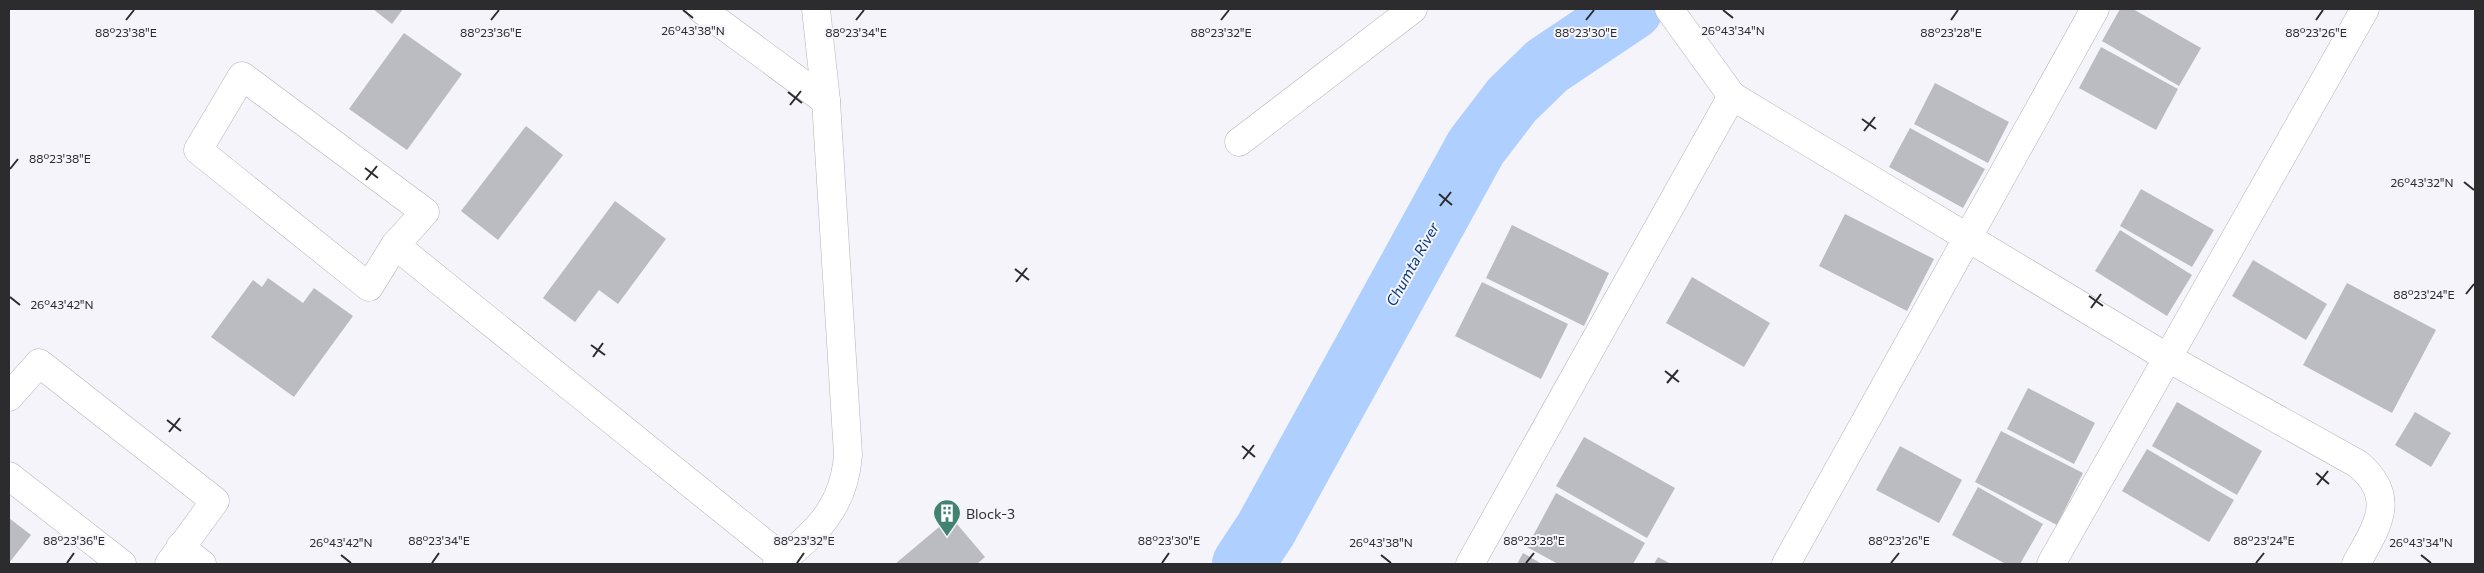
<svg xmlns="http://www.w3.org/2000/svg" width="2484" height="573" viewBox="0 0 2484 573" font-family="Commissioner,sans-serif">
  <rect width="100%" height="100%" fill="#f4f4fa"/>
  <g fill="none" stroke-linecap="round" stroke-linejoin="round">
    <!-- river -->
    <path stroke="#afcffe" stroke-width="62" d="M1243,564L1266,529L1476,147L1512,100L1547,66L1632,9"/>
  </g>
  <!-- building -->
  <g fill="#bbbcc1">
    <path d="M373,9H403L392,24Z"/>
    <path d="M2120,9H2133L2201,48L2179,86L2102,41Z"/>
    <path d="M404,33L462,74L407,150L349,109Z"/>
    <path d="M2101,47L2178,89L2156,130L2079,88Z"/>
    <path d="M1935,83L2009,122L1988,163L1914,124Z"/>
    <path d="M526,126L563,155L498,240L461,211Z"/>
    <path d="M1910,128L1985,169L1963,208L1889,167Z"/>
    <path d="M2141,189L2214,230L2192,267L2120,226Z"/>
    <path d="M615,201L666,239L618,304L599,290L575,322L543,298Z"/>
    <path d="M1845,214L1934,259L1907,311L1819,266Z"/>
    <path d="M1512,225L1609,273L1584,326L1486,278Z"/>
    <path d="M2120,230L2192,275L2167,316L2095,271Z"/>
    <path d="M2253,260L2327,304L2306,340L2232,296Z"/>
    <path d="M1692,277L1770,323L1744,367L1666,323Z"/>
    <path d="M268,278L303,303L314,288L353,316L294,397L211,337L253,280L262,287Z"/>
    <path d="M1482,282L1568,324L1541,379L1455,336Z"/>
    <path d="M2347,283L2436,330L2392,413L2303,365Z"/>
    <path d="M2028,388L2095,423L2074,464L2007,429Z"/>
    <path d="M2177,402L2262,451L2237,495L2152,446Z"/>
    <path d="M2415,412L2451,433L2431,467L2395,445Z"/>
    <path d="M2001,431L2083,473L2057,525L1975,482Z"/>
    <path d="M1584,437L1675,488L1647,538L1556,486Z"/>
    <path d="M1900,446L1962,480L1939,523L1876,490Z"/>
    <path d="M2147,449L2234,500L2209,542L2122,491Z"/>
    <path d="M1978,487L2043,524L2020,564H2006L1952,535Z"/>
    <path d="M1556,493L1645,543L1633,564H1558L1527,547Z"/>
    <path d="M951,517L985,557L977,564H895Z"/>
    <path d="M9,518L31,535L9,563Z"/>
    <path d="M1523,553L1542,564H1517Z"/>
    <path d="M1658,557L1671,564H1654Z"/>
  </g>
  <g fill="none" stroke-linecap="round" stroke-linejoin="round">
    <!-- minor casing -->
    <g stroke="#b4b4b9" stroke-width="29">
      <g id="minor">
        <path d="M701,9L826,101"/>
        <path d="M1669,9L1732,96L2168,358L2358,464C2398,498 2377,526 2356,564"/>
        <path d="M242,76L425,212L395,245L369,287L198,150Z"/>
        <path d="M1239,142L1413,9"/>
        <path d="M395,245L784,559"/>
        <path d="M9,397L39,363L215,501L169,564"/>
        <path d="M9,476L122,564"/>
        <path d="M180,547L202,564"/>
        <path d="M777,564C816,533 844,508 848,455L826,101L816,9"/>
        <path d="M1470,564L1732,96"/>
        <path d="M1786,564L2095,9"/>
        <path d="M2051,564L2365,9"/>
      </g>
    </g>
    <!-- minor -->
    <use href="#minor" stroke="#fff" stroke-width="28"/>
  </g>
  <!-- ticks -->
  <path fill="none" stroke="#2c2c2e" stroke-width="2" d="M683,10L693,18M1723,10L1733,18M126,20L134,10M491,20L499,10M856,20L864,10M1221,20L1229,10M1586,20L1594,10M1951,20L1958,10M2316,20L2323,10M788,92L802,103M790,105L801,91M1862,119L1876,129M1864,131L1875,117M365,168L378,178M10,169L18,159M366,180L377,166M2464,182L2474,190M1439,194L1452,205M1440,206L1451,192M1015,269L1029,280M1016,282L1027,268M2466,294L2474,284M2089,296L2103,306M10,297L20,305M2091,308L2101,294M591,345L605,355M593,357L603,343M1665,371L1679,382M1667,383L1678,370M167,420L181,431M169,432L180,418M1242,446L1255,457M1243,459L1254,445M2316,473L2329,484M2317,485L2328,471M341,555L351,563M1381,555L1391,563M2421,555L2431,563M67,563L74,553M432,563L439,553M797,563L804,553M1162,563L1169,553M1526,563L1534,553M1891,563L1899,553M2256,563L2264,553"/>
  <!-- icons -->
  <defs>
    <g id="building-pin" transform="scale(1.4375)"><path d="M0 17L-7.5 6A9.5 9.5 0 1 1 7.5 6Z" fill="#418271" stroke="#f4f4fa"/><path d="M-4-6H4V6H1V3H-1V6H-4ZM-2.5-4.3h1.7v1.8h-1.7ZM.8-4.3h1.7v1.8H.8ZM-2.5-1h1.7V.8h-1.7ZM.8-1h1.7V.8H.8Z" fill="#fff"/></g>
  </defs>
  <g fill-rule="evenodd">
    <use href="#building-pin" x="947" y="513"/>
  </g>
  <g text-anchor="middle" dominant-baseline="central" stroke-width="4" stroke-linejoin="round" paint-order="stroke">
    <!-- poi labels -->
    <g font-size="14" fill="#2c2c2e" stroke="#f4f4fa" text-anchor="start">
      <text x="966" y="513">Block-3</text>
    </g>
    <!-- water labels -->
    <g font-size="15" font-style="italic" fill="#03387a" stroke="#f4f4fa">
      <text transform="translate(1412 264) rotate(-61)">Chumta River</text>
    </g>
  </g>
  <g font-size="12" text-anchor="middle" fill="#2c2c2e" stroke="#f4f4fa" stroke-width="4" stroke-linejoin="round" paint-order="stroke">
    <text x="693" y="35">26°43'38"N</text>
    <text x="1733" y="35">26°43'34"N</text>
    <text x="126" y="37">88°23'38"E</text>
    <text x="491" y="37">88°23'36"E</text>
    <text x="856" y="37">88°23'34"E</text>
    <text x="1221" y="37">88°23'32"E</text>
    <text x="1586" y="37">88°23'30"E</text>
    <text x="1951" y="37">88°23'28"E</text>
    <text x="2316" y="37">88°23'26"E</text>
    <text x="60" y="163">88°23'38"E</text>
    <text x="2422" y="187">26°43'32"N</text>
    <text x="2424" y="299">88°23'24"E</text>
    <text x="62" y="309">26°43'42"N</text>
    <text x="74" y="545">88°23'36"E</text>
    <text x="439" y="545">88°23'34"E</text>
    <text x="804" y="545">88°23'32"E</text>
    <text x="1169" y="545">88°23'30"E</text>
    <text x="1534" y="545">88°23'28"E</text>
    <text x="1899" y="545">88°23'26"E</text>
    <text x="2264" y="545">88°23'24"E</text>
    <text x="341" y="547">26°43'42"N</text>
    <text x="1381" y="547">26°43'38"N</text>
    <text x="2421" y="547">26°43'34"N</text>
  </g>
  <!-- border -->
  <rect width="2484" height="573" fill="none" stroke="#2c2c2e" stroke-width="20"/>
</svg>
